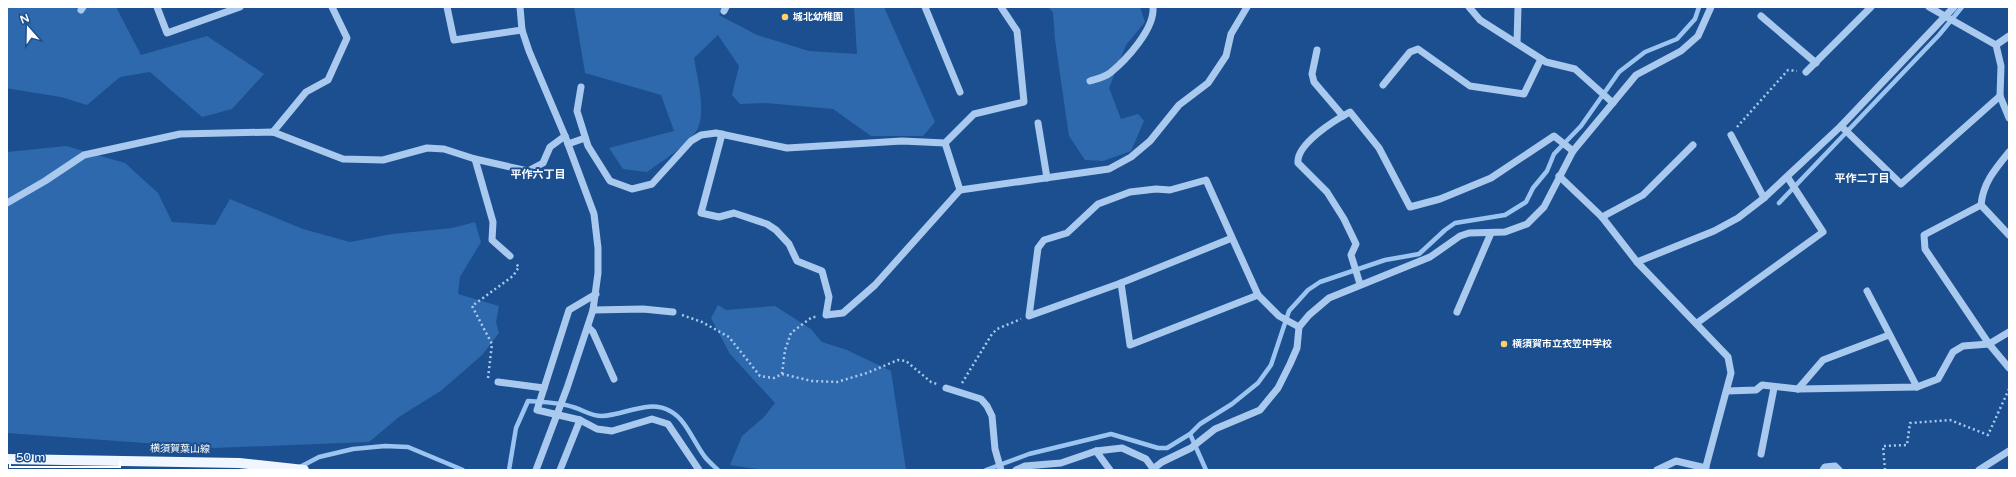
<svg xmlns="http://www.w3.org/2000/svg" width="2016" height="477" viewBox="0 0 2016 477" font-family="'Varela Round','Noto Sans JP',sans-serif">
  <rect width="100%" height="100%" fill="#1b4f8f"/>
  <!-- green -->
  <g fill="#2e69ad">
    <path d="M7,7H116L141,55L207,36L264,74L232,109L202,117L150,72L120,77L87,105L61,97L11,89L7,88Z"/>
    <path d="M574,7H722L719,15L757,35L809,51L857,54L854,7H884L935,122L923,136H871L833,109L766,103L740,104L732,95L739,66L718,35L694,58C697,77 706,109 698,128C691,143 661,162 647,172L623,169L609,148L674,131L661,95L585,73Z"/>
    <path d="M1048,7H1140L1145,22L1126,45L1109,88L1121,119L1138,114L1144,121L1131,151L1103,161L1085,160L1069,136L1055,40L1053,12Z"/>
    <path d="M66,146L125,163L158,193L172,222L215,225L230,199L303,229L350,242L392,234L452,228L475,222L481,242L460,277L458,294L499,306L496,322L499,333L482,355L442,390L399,417L369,442L214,448L7,433V152Z"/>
    <path d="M718,305L726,310L775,306L811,329L822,342L847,350L891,371L906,470H764L730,465L742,436L764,417L775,403L730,354L711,318Z"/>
  </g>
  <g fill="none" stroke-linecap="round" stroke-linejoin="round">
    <!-- stream -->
    <g stroke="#9cc4f0" stroke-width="4.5">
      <path d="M1779,203L1939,35L1962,7"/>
      <path d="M1190,434L1206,470"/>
      <path d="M300,467L319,457L353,449L385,446L408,447L463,470"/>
      <path d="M509,470L516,428L528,401C543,402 559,402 573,407C584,410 590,416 602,416C625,415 649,399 670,411C686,419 694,443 705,457C709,462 714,466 718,470"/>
      <path d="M986,470L1029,454L1111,434L1158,448H1167L1190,434L1200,424L1232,404L1258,383L1271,365L1289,311L1308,290L1320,282L1385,260L1419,254L1445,230L1455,223L1505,215L1526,202L1533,188L1547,171L1554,154L1581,126L1619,72L1645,52L1677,39L1695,19L1699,7"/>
    </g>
    <!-- path -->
    <g stroke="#a9c9ee" stroke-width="2.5" stroke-dasharray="2 3" stroke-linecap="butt">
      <path d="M1737,127L1788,70L1797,71"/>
      <path d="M682,315L702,322L729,337L760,376L774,378L782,374L785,350L791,333L812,317H816"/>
      <path d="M782,374L812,381L837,382L867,373L898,360L906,361L931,382L937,384"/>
      <path d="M488,378L492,344L472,306L513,276L519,267L516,264"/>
      <path d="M962,383L992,334L997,329L1021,319"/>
      <path d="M1885,470L1883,446L1907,445L1910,423L1950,420L1988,435L2009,389"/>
    </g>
    <!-- minor -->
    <g stroke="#a9c9ee" stroke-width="7">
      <path d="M157,7L167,33L240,7"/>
      <path d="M447,7L454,40L522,30"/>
      <path d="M520,7L522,30L529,51L565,136L594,214L598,248V273L593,310L567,388L536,470"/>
      <path d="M925,7L960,92"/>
      <path d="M1469,7L1480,20L1546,62L1575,69L1613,103"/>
      <path d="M1929,7L1996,45L2001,66L2000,96L2009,118"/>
      <path d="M81,10L83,7"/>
      <path d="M724,11L726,7"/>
      <path d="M1761,16L1816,63"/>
      <path d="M1517,43L1518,7"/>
      <path d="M1996,45L2009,36"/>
      <path d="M1317,50L1312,74L1314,82L1343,116"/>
      <path d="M1806,72L1871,7"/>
      <path d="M1090,81C1097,79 1105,77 1110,73C1126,60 1155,29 1153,7"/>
      <path d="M1383,85L1410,52L1418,49L1470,86L1524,94L1541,59"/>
      <path d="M581,87L577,111L588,146L610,181L632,189L652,184L691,141L701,135L716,133L787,148L902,141L945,143L974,114L1024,102L1017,31L1001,7"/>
      <path d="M1038,123L1047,178"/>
      <path d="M1841,126L1901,184L2000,96"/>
      <path d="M273,132L306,92L328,80L347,38L332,7"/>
      <path d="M722,134L701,213L719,217L734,213L767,224L776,230L789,244L797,261L822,271L829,297L826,315L843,313L875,285L960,190"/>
      <path d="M1731,135L1764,198"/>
      <path d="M945,143L960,190L1109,169L1131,157L1150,141L1179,105L1208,83L1226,56L1231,34L1247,7"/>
      <path d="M568,144L585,138"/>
      <path d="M2009,152C1995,169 1983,183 1981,205L1924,235L1925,249L1989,344L2009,368"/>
      <path d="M475,159L493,222L492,240L510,256"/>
      <path d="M1559,176L1602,217L1637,262L1728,357L1731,373L1705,470"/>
      <path d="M7,203L45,181L84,155L180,134L273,132L343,159L383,160L427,148L444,149L475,159L528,171L543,163L550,147L565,136"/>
      <path d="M1981,205L2009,235"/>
      <path d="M1602,217L1643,195L1693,145"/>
      <path d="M1232,238L1121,283L1029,316L1038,248L1044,240L1067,233L1098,204L1130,192L1156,189L1170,190L1206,180L1258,295"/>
      <path d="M1637,262L1714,231L1738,218L1764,198L1841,126L1954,7"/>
      <path d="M1121,283L1130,345L1258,295L1279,316L1299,327"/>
      <path d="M1360,284L1351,255L1356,244L1344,219L1327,192L1298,163C1296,144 1335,120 1350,112L1379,148L1410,207L1440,199L1491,178L1554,136L1573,151"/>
      <path d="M1867,291L1917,387"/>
      <path d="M596,294L569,310L537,410L580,420L597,429L612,431L652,419L668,424L699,470"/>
      <path d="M593,310L643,309L673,312"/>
      <path d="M1457,312L1491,233"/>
      <path d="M1697,323L1823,232L1788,178"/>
      <path d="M588,327L593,332L614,379"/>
      <path d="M498,382L544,388"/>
      <path d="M946,388L981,399L987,406L992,416L995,449L1001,470"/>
      <path d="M1798,389L1823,360L1889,335"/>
      <path d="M1727,391L1756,390L1762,385L1798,389L1917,387L1938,379L1953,352L1963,346L1989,344L2009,332"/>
      <path d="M1096,451L1110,470"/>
      <path d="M1761,454L1774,388"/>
      <path d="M1153,469L1162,462L1191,448L1215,429L1260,410L1278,388L1290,364L1297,348L1299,327L1309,315L1329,298L1430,257L1460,236L1469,233L1505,232L1527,224L1544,207L1573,151L1636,75L1681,51L1698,36L1711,7"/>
      <path d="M560,470L580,420"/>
      <path d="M1016,470L1025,466L1061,463L1096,451L1122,448L1146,459L1154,470"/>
      <path d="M1657,470L1676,461L1706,468"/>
      <path d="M1823,470L1825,467L1835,466L1839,470"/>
      <path d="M1979,470L2009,451"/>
    </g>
    <!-- major -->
    <path stroke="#f0f6ff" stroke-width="10" d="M7,459L239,463L304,470"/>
  </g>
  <!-- markers -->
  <g fill="#ffd166" stroke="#1b4f8f" stroke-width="1.5">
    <circle cx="785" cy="17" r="4"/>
    <circle cx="1504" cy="344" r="4"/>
  </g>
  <g text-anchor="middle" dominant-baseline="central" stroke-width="4" stroke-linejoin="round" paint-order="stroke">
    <!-- poi labels -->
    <g font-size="10" font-weight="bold" fill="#fff" stroke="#1b4f8f" text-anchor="start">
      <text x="793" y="17">城北幼稚園</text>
      <text x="1512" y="344">横須賀市立衣笠中学校</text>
    </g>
    <!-- street labels -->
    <g font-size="10" fill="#fff" stroke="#1b4f8f">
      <text transform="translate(180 449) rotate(1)">横須賀葉山線</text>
    </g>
    <!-- neighbourhood labels -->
    <g font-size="11" font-weight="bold" fill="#fff" stroke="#1b4f8f">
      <text x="538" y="174">平作六丁目</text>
      <text x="1862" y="178">平作二丁目</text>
    </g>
  </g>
  <!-- border -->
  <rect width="2016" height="477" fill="none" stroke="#ffffff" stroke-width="16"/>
  <!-- north arrow -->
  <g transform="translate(28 28) rotate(340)" stroke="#1b4f8f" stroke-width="3" paint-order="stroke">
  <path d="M0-3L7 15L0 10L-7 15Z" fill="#ffffff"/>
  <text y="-6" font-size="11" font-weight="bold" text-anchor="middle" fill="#ffffff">N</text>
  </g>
  <!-- scale -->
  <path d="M10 461v6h110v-6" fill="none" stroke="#ffffff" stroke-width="2"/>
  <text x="16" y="461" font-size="12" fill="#ffffff" stroke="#1b4f8f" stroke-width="3" paint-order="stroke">50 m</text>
</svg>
